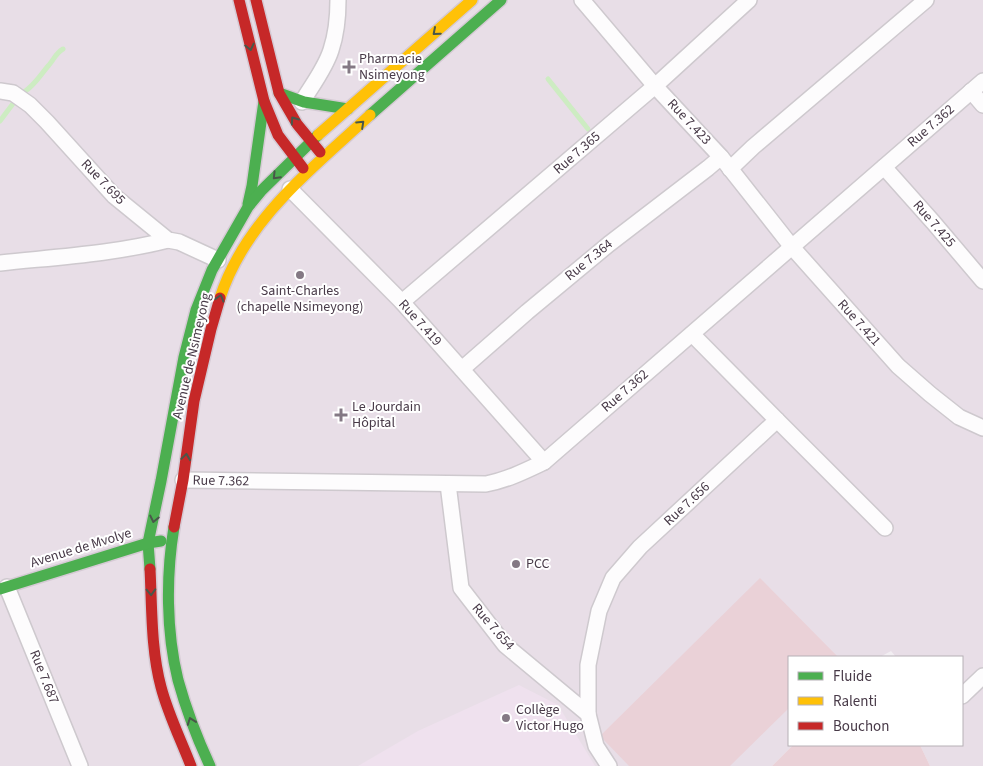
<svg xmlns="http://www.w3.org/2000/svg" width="983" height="766" viewBox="0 0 983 766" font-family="'Source Sans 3',sans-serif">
  <rect width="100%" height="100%" fill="#f2eef2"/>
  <!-- residential -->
  <path fill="#e8dee7" d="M0,0H983V766H930L920,745H962V657H896L891,651L880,657H789V745H793L772,766H0Z"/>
  <!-- education -->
  <path fill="#efe1ee" d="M519,685L558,705L595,766H358L418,731Z"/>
  <!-- green -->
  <g fill="#ead1d7">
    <path d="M760,578L838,657H789V708L730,766H629L600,736Z"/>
    <path d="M793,745H920L930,766H772Z"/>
  </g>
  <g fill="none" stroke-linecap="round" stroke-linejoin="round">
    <!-- stream -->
    <g stroke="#cdecc2" stroke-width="5">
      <path d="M548,79L588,129"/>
      <path d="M24,92C35,85 41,74 49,65C54,59 56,53 63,49"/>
      <path d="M0,121L15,101"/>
    </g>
    <!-- street casing -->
    <g stroke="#cec9ce" stroke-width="18">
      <g id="street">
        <path d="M582,0L655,86L721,157L792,247L898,366L930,394L959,417L983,428"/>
        <path d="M0,91L13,93L30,105L47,122L114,196L168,240L179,242L218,260"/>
        <path d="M971,91L983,105"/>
        <path d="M302,102C312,85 325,69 331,50C336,35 338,16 338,0"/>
        <path d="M884,167L933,222L983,281"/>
        <path d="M730,169L753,147L926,0"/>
        <path d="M290,189L402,302L544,462"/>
        <path d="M0,263C56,257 113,254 168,240"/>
        <path d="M402,302L655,86L749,0"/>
        <path d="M462,369L527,312L609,244L708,168L721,157"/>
        <path d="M777,420L885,528"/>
        <path d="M183,480L486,484C507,480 525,471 544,462L983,81"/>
        <path d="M448,484L461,588L505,645L588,714L596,746L609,766"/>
        <path d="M7,587L80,766"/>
        <path d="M962,696L983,676"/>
        <path d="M588,714V665L599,611L613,578L640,547L777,420L692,334"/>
      </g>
    </g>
    <!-- fast casing -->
    <g stroke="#d5cad4" stroke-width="14">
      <g id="fast">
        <path d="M279,93L304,102L348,109"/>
        <path d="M370,115L501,0"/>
        <path d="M248,204L252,186L264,101"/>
        <path d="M174,527C166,575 166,631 178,680C186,709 197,738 210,766"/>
        <path d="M150,569L148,543L161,481L184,357L196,310L212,270L248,207L262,190L318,135"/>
        <path d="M0,589L148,543L161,541"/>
      </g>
    </g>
    <!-- slow casing -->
    <g stroke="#d5cad4" stroke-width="14">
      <g id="slow">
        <path d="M318,135L472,0"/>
        <path d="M220,298C245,220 312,169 370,115"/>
      </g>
    </g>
    <!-- jam casing -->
    <g stroke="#d5cad4" stroke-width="14">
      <g id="jam">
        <path d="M239,0L264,101L278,135L303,168"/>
        <path d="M256,0L279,93L297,124L320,152"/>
        <path d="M174,527L183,480L194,401L211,329L220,298"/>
        <path d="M150,569C152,608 151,650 161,687C168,714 181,740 191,766"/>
      </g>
    </g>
    <!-- street -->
    <use href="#street" stroke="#fdfcfd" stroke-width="15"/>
    <!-- fast -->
    <use href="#fast" stroke="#4caf50" stroke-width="11"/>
    <!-- slow -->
    <use href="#slow" stroke="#ffc107" stroke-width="11"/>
    <!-- jam -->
    <use href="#jam" stroke="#c62828" stroke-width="11"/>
  </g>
  <!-- one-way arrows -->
  <defs><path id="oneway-chevron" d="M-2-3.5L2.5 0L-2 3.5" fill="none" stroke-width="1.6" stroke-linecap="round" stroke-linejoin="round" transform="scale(1.25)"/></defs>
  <g stroke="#49574a">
    <use href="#oneway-chevron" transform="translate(436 32) rotate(139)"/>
    <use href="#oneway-chevron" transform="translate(250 47) rotate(77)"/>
    <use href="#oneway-chevron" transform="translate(294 120) rotate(-125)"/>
    <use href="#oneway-chevron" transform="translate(361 124) rotate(-43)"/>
    <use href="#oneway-chevron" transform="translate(276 176) rotate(134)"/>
    <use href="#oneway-chevron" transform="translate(220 298) rotate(-73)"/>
    <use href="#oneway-chevron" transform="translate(186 457) rotate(-82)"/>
    <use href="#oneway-chevron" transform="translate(154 519) rotate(102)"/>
    <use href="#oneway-chevron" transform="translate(151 592) rotate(88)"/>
    <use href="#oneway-chevron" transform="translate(191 721) rotate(-110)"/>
  </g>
  <!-- markers -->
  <g fill="#847984" stroke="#fff" stroke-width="2">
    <path d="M346.5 59.5h5v5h5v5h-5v5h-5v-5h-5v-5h5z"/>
    <circle cx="300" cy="275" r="5"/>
    <path d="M338.5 407.5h5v5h5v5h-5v5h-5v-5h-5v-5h5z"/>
    <circle cx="516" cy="564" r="5"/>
    <circle cx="506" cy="718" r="5"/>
  </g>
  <g text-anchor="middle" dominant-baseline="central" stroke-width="4" stroke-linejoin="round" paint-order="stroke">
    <!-- poi labels -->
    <g font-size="14" fill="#483a48" stroke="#fff" text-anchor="start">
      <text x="359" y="59">Pharmacie<tspan x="359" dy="16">Nsimeyong</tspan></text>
      <text x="300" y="291" text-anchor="middle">Saint-Charles<tspan x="300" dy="16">(chapelle Nsimeyong)</tspan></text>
      <text x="352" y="407">Le Jourdain<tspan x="352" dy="16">Hôpital</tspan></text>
      <text x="526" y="564">PCC</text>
      <text x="516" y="710">Collège<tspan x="516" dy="16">Victor Hugo</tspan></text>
    </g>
    <!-- street labels -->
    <g font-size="14" fill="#483a48" stroke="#fff">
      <text transform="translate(689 122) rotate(47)">Rue 7.423</text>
      <text transform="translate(931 126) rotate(-41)">Rue 7.362</text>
      <text transform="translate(577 153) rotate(-41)">Rue 7.365</text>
      <text transform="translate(103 182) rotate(46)">Rue 7.695</text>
      <text transform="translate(934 224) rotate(49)">Rue 7.425</text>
      <text transform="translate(589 260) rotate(-39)">Rue 7.364</text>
      <text transform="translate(420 323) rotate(48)">Rue 7.419</text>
      <text transform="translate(859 323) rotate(48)">Rue 7.421</text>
      <text transform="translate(192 356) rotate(-77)">Avenue de Nsimeyong</text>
      <text transform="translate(625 391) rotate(-41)">Rue 7.362</text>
      <text transform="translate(221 481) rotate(1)">Rue 7.362</text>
      <text transform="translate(687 504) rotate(-43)">Rue 7.656</text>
      <text transform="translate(81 548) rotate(-17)">Avenue de Mvolye</text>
      <text transform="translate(493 627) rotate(49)">Rue 7.654</text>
      <text transform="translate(44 677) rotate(68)">Rue 7.687</text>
    </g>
  </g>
  <!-- legend -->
  <rect x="788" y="656" width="175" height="90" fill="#ffffff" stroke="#b6b0b6"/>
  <rect x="798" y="672" width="25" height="8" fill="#4caf50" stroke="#b6b0b6"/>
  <text x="833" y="681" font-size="15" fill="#483a48">Fluide</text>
  <rect x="798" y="697" width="25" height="8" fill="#ffc107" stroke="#b6b0b6"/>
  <text x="833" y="706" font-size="15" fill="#483a48">Ralenti</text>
  <rect x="798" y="722" width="25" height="8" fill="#c62828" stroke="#b6b0b6"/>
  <text x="833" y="731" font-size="15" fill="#483a48">Bouchon</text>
</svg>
